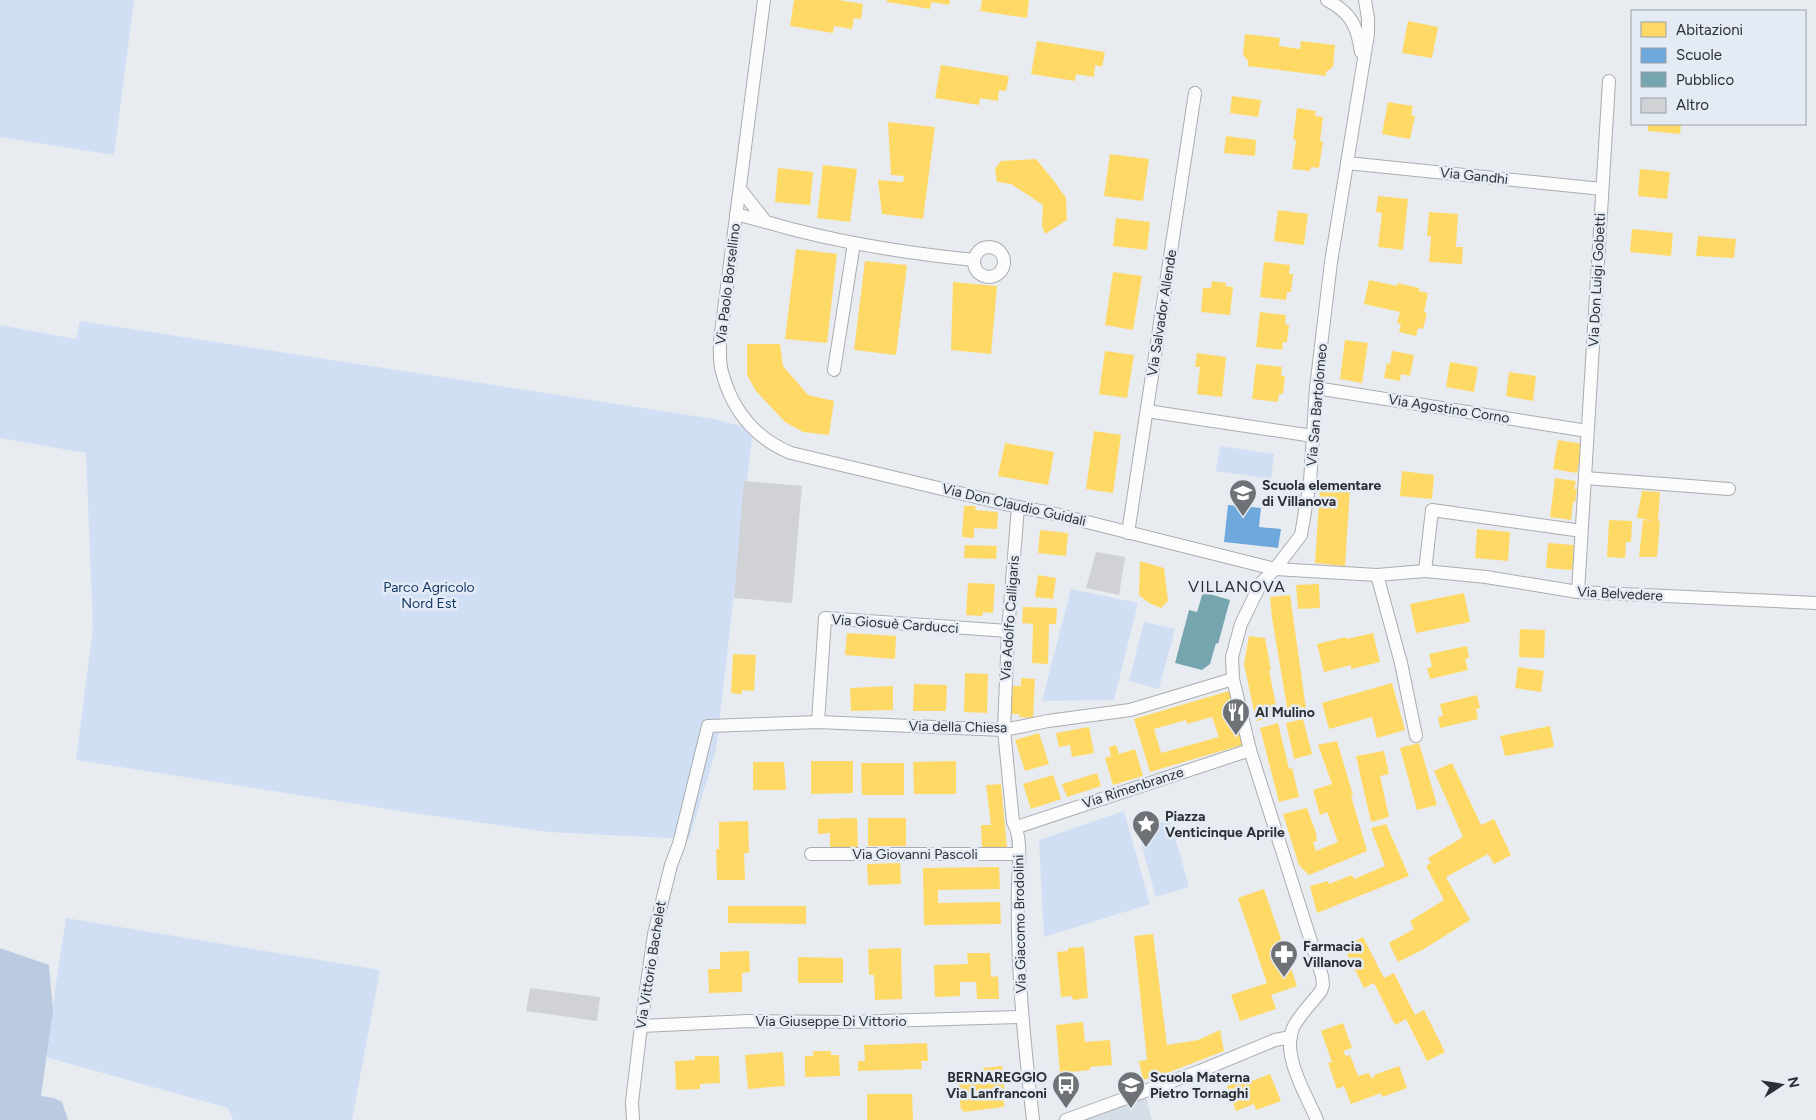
<svg xmlns="http://www.w3.org/2000/svg" width="1816" height="1120" viewBox="0 0 1816 1120" font-family="Figtree,sans-serif">
  <rect width="100%" height="100%" fill="#e8ecf1"/>
  <!-- built -->
  <path fill="#d5dde7" d="M1146,1097L1152,1120H1078Z"/>
  <!-- green -->
  <g fill="#d0dff4">
    <path d="M0,0H134L114,155L0,137Z"/>
    <path d="M80,321L714,419L753,429L716,750L689,839L548,832L413,813L76,760L93,628L86,453L0,438V325L76,339Z"/>
    <path d="M1220,446L1274,454L1271,479L1216,471Z"/>
    <path d="M1071,589L1138,603L1114,700L1042,701Z"/>
    <path d="M1144,622L1175,629L1159,689L1129,681Z"/>
    <path d="M1124,811L1150,904L1044,937L1039,840Z"/>
    <path d="M1170,820L1189,887L1156,897L1137,829Z"/>
    <path d="M66,918L380,970L352,1120H233L228,1108L42,1056L0,1002L51,1016Z"/>
  </g>
  <!-- forest -->
  <path fill="#bacbe1" d="M0,948L49,965L53,1011L41,1096L54,1098L62,1102L68,1120H0Z"/>
  <!-- homes -->
  <g fill="#ffd966" fill-rule="evenodd">
    <path d="M794,0H838L863,4L861,19L854,18L852,29L834,26L833,33L790,26Z"/>
    <path d="M887,0H950L949,5L931,2L930,9L887,2Z"/>
    <path d="M982,0H1029L1027,18L980,11Z"/>
    <path d="M1408,21L1438,27L1432,58L1402,53Z"/>
    <path d="M1245,34L1280,38L1279,46L1300,49L1301,41L1335,45L1333,67L1326,72V76L1248,66V61L1243,55Z"/>
    <path d="M1037,41L1105,52L1102,67L1095,65L1094,77L1076,74L1075,81L1031,74Z"/>
    <path d="M941,65L1009,76L1006,91L999,90L998,101L980,98L979,105L935,98Z"/>
    <path d="M1232,96L1261,100L1258,117L1230,113Z"/>
    <path d="M1388,102L1413,106L1411,115L1415,116L1410,139L1382,134Z"/>
    <path d="M1297,108L1316,111L1315,116L1323,117L1320,141H1323L1319,168L1311,167L1310,171L1292,169L1296,140L1293,139Z"/>
    <path d="M888,122L935,127L923,219L882,214L878,180L903,182L904,176L891,175Z"/>
    <path d="M1648,124H1681L1680,134L1648,131Z"/>
    <path d="M1226,136L1256,140L1255,156L1224,153Z"/>
    <path d="M1110,154L1149,159L1143,201L1104,196Z"/>
    <path d="M1036,159L1054,181L1066,198L1067,220L1045,234L1042,226L1043,205L1011,184L997,182L995,169L1001,161Z"/>
    <path d="M823,165L857,169L850,222L817,218Z"/>
    <path d="M778,168L813,172L810,205L775,202Z"/>
    <path d="M1640,169L1670,172L1667,199L1638,196Z"/>
    <path d="M1378,196L1408,199L1403,250L1378,247L1382,213L1376,212Z"/>
    <path d="M1278,210L1308,214L1304,245L1274,241Z"/>
    <path d="M1429,212L1458,214L1456,247H1463L1462,264L1429,262L1431,236H1427Z"/>
    <path d="M1116,218L1150,222L1147,250L1113,246Z"/>
    <path d="M1632,229L1673,233L1671,256L1630,252Z"/>
    <path d="M1698,236L1736,239L1734,258L1696,256Z"/>
    <path d="M796,249L837,254L827,343L785,339Z"/>
    <path d="M865,261L907,265L896,355L854,350Z"/>
    <path d="M1264,262L1290,265L1289,274H1293L1291,292H1287L1286,300L1260,297Z"/>
    <path d="M1113,272L1142,276L1133,330L1105,325Z"/>
    <path d="M1369,280L1397,286V283L1419,288V291L1428,293L1424,312L1427,313L1423,329L1418,328L1416,336L1399,332L1401,324L1397,323L1400,312L1364,304Z"/>
    <path d="M1212,281L1226,283L1225,286L1233,287L1230,315L1201,312L1203,288H1211Z"/>
    <path d="M953,282L997,286L991,354L951,350Z"/>
    <path d="M1260,312L1286,315L1285,324L1289,325L1287,342H1283L1282,350L1256,347Z"/>
    <path d="M1345,340L1368,343L1362,383L1340,379Z"/>
    <path d="M747,344H780L783,366L808,395L834,401L829,435L803,432L785,422L756,391L747,375Z"/>
    <path d="M1105,351L1134,355L1127,398L1099,394Z"/>
    <path d="M1392,351L1414,355L1410,376L1401,374L1400,381L1384,378L1387,363L1390,364Z"/>
    <path d="M1197,353L1226,357L1222,397L1197,394L1200,367H1195Z"/>
    <path d="M1450,362L1478,367L1474,392L1446,387Z"/>
    <path d="M1256,364L1282,367L1281,376H1285L1283,394H1279L1278,402L1252,399Z"/>
    <path d="M1509,372L1536,376L1533,401L1506,396Z"/>
    <path d="M1094,431L1121,435L1113,493L1086,489Z"/>
    <path d="M1558,440L1582,444L1577,473L1553,469Z"/>
    <path d="M1005,443L1054,452L1048,485L998,476Z"/>
    <path d="M1402,471L1434,475L1432,499L1400,496Z"/>
    <path d="M1555,478L1576,481L1574,489H1577L1575,502H1573L1571,520L1550,517Z"/>
    <path d="M1320,487L1350,489L1345,566L1315,563Z"/>
    <path d="M1642,491L1660,492L1658,521H1660L1657,557H1639L1643,520L1654,521L1637,518Z"/>
    <path d="M964,506H976L975,510L998,512L997,529L974,528V538L962,537Z"/>
    <path d="M1609,520L1632,521L1631,542H1626L1625,558L1607,557Z"/>
    <path d="M1477,529L1510,532L1508,561L1475,558Z"/>
    <path d="M1040,530L1068,533L1066,556L1038,553Z"/>
    <path d="M1548,543L1574,545L1572,570L1546,568Z"/>
    <path d="M965,545L997,546L996,559L964,558Z"/>
    <path d="M1140,561L1164,568L1168,601L1161,608L1149,603L1139,595Z"/>
    <path d="M1038,575L1056,578L1053,599L1035,597Z"/>
    <path d="M968,583L995,584L993,613L983,612L982,616L966,615Z"/>
    <path d="M1319,584L1320,608L1298,609L1296,585Z"/>
    <path d="M1464,593L1470,622L1416,633L1410,604Z"/>
    <path d="M1290,595L1306,709L1288,713L1272,618L1270,597Z"/>
    <path d="M1023,607L1057,608L1056,624H1049L1048,664L1032,663L1033,624L1022,623Z"/>
    <path d="M1520,629L1545,630L1544,658L1519,657Z"/>
    <path d="M847,633L896,636L895,659L845,655Z"/>
    <path d="M1373,633L1380,662L1351,669V665L1324,672L1317,644L1346,637L1347,639Z"/>
    <path d="M1249,636L1265,638L1271,670H1269L1278,716L1256,721L1244,664Z"/>
    <path d="M1467,646L1469,658L1465,659L1468,670L1430,679L1427,668L1432,667L1429,654Z"/>
    <path d="M733,654L756,655L754,691L742,690V694L731,693Z"/>
    <path d="M1518,667L1544,671L1541,692L1515,688Z"/>
    <path d="M965,673L988,674L987,713L964,712Z"/>
    <path d="M1021,678L1035,679L1033,718L1019,717L1020,714H1009L1011,686H1021Z"/>
    <path d="M1392,683L1405,730L1377,738L1372,717L1329,729L1322,703Z"/>
    <path d="M914,684L947,685L946,711H913Z"/>
    <path d="M893,686V710L851,711L850,688Z"/>
    <path d="M1229,691L1245,744L1150,772L1134,719ZM1212,717L1219,737L1161,753L1154,729L1186,720L1187,724Z"/>
    <path d="M1477,695L1480,708L1476,709L1478,719L1440,728L1438,717L1443,716L1440,704Z"/>
    <path d="M1303,719L1312,754L1294,759L1286,723Z"/>
    <path d="M1278,723L1289,769L1292,768L1299,797L1279,802L1260,728Z"/>
    <path d="M1550,726L1554,747L1505,756L1500,736Z"/>
    <path d="M1089,727L1094,753L1072,757L1070,745L1059,747L1056,733Z"/>
    <path d="M1039,733L1049,764L1025,771L1015,740Z"/>
    <path d="M1337,741L1353,795L1351,796L1367,851L1309,875L1299,865L1283,814L1307,808L1316,833L1317,841L1313,842L1316,851L1338,842L1327,812L1320,815L1313,790L1332,784L1318,745Z"/>
    <path d="M1419,743L1437,805L1417,810L1400,748Z"/>
    <path d="M1116,745L1119,754L1135,749L1143,776L1113,785L1105,758L1111,756L1109,747Z"/>
    <path d="M1384,751L1389,774L1380,776L1389,817L1371,822L1356,756Z"/>
    <path d="M811,761H853V793L811,794Z"/>
    <path d="M956,761V794H914L913,762Z"/>
    <path d="M753,762H784L786,790H753Z"/>
    <path d="M861,763H904V795H862Z"/>
    <path d="M1452,763L1481,825L1494,819L1511,855L1494,864L1488,854L1446,877L1470,920L1424,949L1398,962L1389,943L1414,929L1410,921L1444,900L1426,866L1431,863L1428,858L1463,837L1434,771Z"/>
    <path d="M1097,773L1101,786L1067,797L1062,784Z"/>
    <path d="M1053,775L1061,799L1031,809L1023,784Z"/>
    <path d="M1001,784L1007,848H982L981,825H991L986,785Z"/>
    <path d="M857,818L858,849L830,850V833L818,834V819Z"/>
    <rect x="868" y="818" width="38" height="28"/>
    <path d="M748,821L749,853H744L745,880H717L716,849H719V822Z"/>
    <path d="M1386,824L1409,876L1317,913L1310,886L1328,881L1329,884L1352,875L1354,879L1385,866L1371,828Z"/>
    <path d="M900,863L901,884L868,885L867,864Z"/>
    <path d="M999,867L1000,889L938,890V903L1000,902L1001,924L924,925L923,868Z"/>
    <path d="M1264,889L1297,986L1271,995L1276,1009L1240,1021L1231,995L1267,983L1238,898Z"/>
    <path d="M728,906H806V924L728,923Z"/>
    <path d="M1153,934L1167,1045L1198,1040L1220,1030L1224,1051L1167,1073L1143,1080L1139,1061L1147,1060L1134,936Z"/>
    <path d="M1363,937L1384,978L1394,973L1415,1015L1424,1010L1445,1052L1427,1061L1406,1019L1395,1025L1374,983L1364,988L1344,947Z"/>
    <path d="M1084,947L1088,998L1073,1000L1072,996L1061,997L1057,952L1068,951V948Z"/>
    <path d="M901,948L902,999L875,1000L874,975H869L868,949Z"/>
    <path d="M749,951L750,972L742,973V992L709,993L708,969H720V952Z"/>
    <path d="M967,953H990L991,977L998,976L999,999H977L976,982H960V996L935,997L934,965L968,964Z"/>
    <path d="M798,957L843,958V983H798Z"/>
    <path d="M1083,1022L1085,1042L1110,1040L1112,1065L1090,1067V1070L1060,1073L1056,1025Z"/>
    <path d="M1343,1023L1352,1048L1343,1051L1346,1056L1350,1055L1358,1076L1369,1073L1371,1078L1375,1077L1374,1075L1399,1066L1407,1088L1382,1097L1381,1093L1351,1104L1344,1086L1337,1089L1328,1063L1332,1062L1321,1031Z"/>
    <path d="M927,1043L928,1061H921L922,1069L858,1071V1061H865L864,1045Z"/>
    <path d="M813,1051H831V1055H839L840,1076L805,1077V1056H813Z"/>
    <path d="M783,1052L785,1086L748,1089L745,1055Z"/>
    <path d="M695,1056H719L720,1083L700,1084V1089L676,1090L675,1061L695,1060Z"/>
    <path d="M1002,1066L1005,1093L1003,1094L1004,1107L963,1112V1109L961,1110L957,1074L973,1072V1078L984,1077L983,1068Z"/>
    <path d="M1270,1074L1281,1101L1256,1110L1254,1104L1236,1111L1227,1086L1250,1077L1252,1081Z"/>
    <path d="M867,1094H912L913,1120H867Z"/>
  </g>
  <!-- schools -->
  <path fill="#6fa8dc" d="M1228,505L1261,508L1259,527L1281,529L1278,548L1224,542Z"/>
  <!-- public -->
  <path fill="#76a5af" d="M1203,592L1230,600L1218,644L1216,643L1210,664L1202,670L1175,663L1189,610L1197,612Z"/>
  <!-- building -->
  <g fill="#d1d2d6">
    <path d="M744,481L802,486L792,603L734,598Z"/>
    <path d="M1096,552L1125,557L1119,595L1086,588Z"/>
    <path d="M530,988L600,997L597,1021L526,1011Z"/>
  </g>
  <g fill="none" stroke-linecap="round" stroke-linejoin="round">
    <!-- minor casing -->
    <g stroke="#a9acb0" stroke-width="14">
      <g id="minor">
        <path d="M764,0L720,341C720,351 719,362 722,372C732,410 755,438 791,453L1018,507L1051,513L1275,569L1377,575L1425,571L1486,577L1578,592L1816,603"/>
        <path d="M1327,0C1351,13 1357,25 1361,52"/>
        <path d="M1347,163L1602,189"/>
        <path d="M736,214L766,222L740,189"/>
        <path d="M766,222C834,242 904,253 974,260"/>
        <circle cx="989" cy="262" r="15"/>
        <path d="M834,370L854,243"/>
        <path d="M1316,388L1581,430"/>
        <path d="M1147,411L1313,436"/>
        <path d="M1585,478L1729,489"/>
        <path d="M1018,507L1008,631L1004,730L1013,822C1022,835 1019,866 1018,882C1016,962 1024,1041 1033,1120"/>
        <path d="M1128,533L1195,93"/>
        <path d="M1425,571L1432,510L1575,530"/>
        <path d="M1377,575L1401,663L1416,736"/>
        <path d="M1578,592L1609,81"/>
        <path d="M818,722L825,618L1008,631"/>
        <path d="M1017,827L1250,750"/>
        <path d="M811,854H1019"/>
        <path d="M641,1026L749,1021L848,1022L1022,1017"/>
        <path d="M633,1120L632,1102L641,1026L654,934L671,865L679,844L708,726L818,722L1004,730L1048,721L1130,710L1233,679"/>
        <path d="M1066,1120L1200,1071L1275,1040L1291,1037"/>
        <path d="M1317,1120C1307,1096 1281,1055 1293,1028C1299,1015 1312,1003 1321,991L1323,985L1322,976L1250,750L1233,679L1232,657L1241,624L1261,583L1275,569L1301,535L1310,482L1316,388L1331,262L1368,34V19L1365,0"/>
      </g>
    </g>
    <!-- minor -->
    <use href="#minor" stroke="#fcfcfd" stroke-width="12"/>
  </g>
  <!-- icons -->
  <defs>
    <g id="school-pin" transform="scale(1.4375)"><path d="M0 17L-7.5 6A9.5 9.5 0 1 1 7.5 6Z" fill="#6e7176" stroke="#e4ebf5"/><path d="M0-5L7-2L0 1L-7-2ZM-4 1L0 2.5L4 1V4Q0 6-4 4Z" fill="#fff"/></g>
    <g id="restaurant-pin" transform="scale(1.4375)"><path d="M0 17L-7.5 6A9.5 9.5 0 1 1 7.5 6Z" fill="#6e7176" stroke="#e4ebf5"/><path d="M-5-6h1v4h1v-4h1v4h1v-4h1v5L-1.5 .5V6h-2V.5L-5-1ZM5-6V6H3V1.5H1.5Q1.5-4 5-6Z" fill="#fff"/></g>
    <g id="sight-pin" transform="scale(1.4375)"><path d="M0 17L-7.5 6A9.5 9.5 0 1 1 7.5 6Z" fill="#6e7176" stroke="#e4ebf5"/><path d="M0-6L1.8-2.2L6-1.7L2.9 1.2L3.7 5.4L0 3.3L-3.7 5.4L-2.9 1.2L-6-1.7L-1.8-2.2Z" fill="#fff"/></g>
    <g id="pharmacy-pin" transform="scale(1.4375)"><path d="M0 17L-7.5 6A9.5 9.5 0 1 1 7.5 6Z" fill="#6e7176" stroke="#e4ebf5"/><path d="M-2-6h4v4h4v4h-4v4h-4v-4h-4v-4h4Z" fill="#fff"/></g>
    <g id="bus-pin" transform="scale(1.4375)"><path d="M0 17L-7.5 6A9.5 9.5 0 1 1 7.5 6Z" fill="#6e7176" stroke="#e4ebf5"/><path d="M-5-6H5V4H4V6H2V4H-2V6H-4V4H-5ZM-3.5-4V0h7V-4ZM-3.5 1.2v1.5H-2V1.2ZM2 1.2v1.5H3.5V1.2Z" fill="#fff"/></g>
  </defs>
  <g fill-rule="evenodd">
    <use href="#school-pin" x="1243" y="493"/>
    <use href="#restaurant-pin" x="1236" y="712"/>
    <use href="#sight-pin" x="1146" y="824"/>
    <use href="#pharmacy-pin" x="1284" y="954"/>
    <use href="#bus-pin" x="1066" y="1085"/>
    <use href="#school-pin" x="1131" y="1085"/>
  </g>
  <g text-anchor="middle" dominant-baseline="central" stroke-width="5" stroke-linejoin="round" paint-order="stroke">
    <!-- street labels -->
    <g font-size="14" fill="#2c2f33" stroke="#e4ebf5">
      <text transform="translate(1474 176) rotate(6)">Via Gandhi</text>
      <text transform="translate(1597 280) rotate(-87)">Via Don Luigi Gobetti</text>
      <text transform="translate(728 284) rotate(-83)">Via Paolo Borsellino</text>
      <text transform="translate(1162 313) rotate(-81)">Via Salvador Allende</text>
      <text transform="translate(1317 405) rotate(-85)">Via San Bartolomeo</text>
      <text transform="translate(1449 409) rotate(9)">Via Agostino Corno</text>
      <text transform="translate(1014 505) rotate(13)">Via Don Claudio Guidali</text>
      <text transform="translate(1620 594) rotate(3)">Via Belvedere</text>
      <text transform="translate(1010 618) rotate(-86)">Via Adolfo Calligaris</text>
      <text transform="translate(895 624) rotate(4)">Via Giosuè Carducci</text>
      <text transform="translate(958 727) rotate(1)">Via della Chiesa</text>
      <text transform="translate(1133 788) rotate(-18)">Via Rimenbranze</text>
      <text x="915" y="854">Via Giovanni Pascoli</text>
      <text transform="translate(1020 924) rotate(-91)">Via Giacomo Brodolini</text>
      <text transform="translate(651 965) rotate(-81)">Via Vittorio Bachelet</text>
      <text x="831" y="1021">Via Giuseppe Di Vittorio</text>
    </g>
    <!-- poi labels -->
    <g font-size="14" font-weight="bold" fill="#2c2f33" stroke="#e4ebf5" text-anchor="start">
      <text x="1262" y="485">Scuola elementare<tspan x="1262" dy="16">di Villanova</tspan></text>
      <text x="1255" y="712">Al Mulino</text>
      <text x="1165" y="816">Piazza<tspan x="1165" dy="16">Venticinque Aprile</tspan></text>
      <text x="1303" y="946">Farmacia<tspan x="1303" dy="16">Villanova</tspan></text>
      <text x="1047" y="1077" text-anchor="end">BERNAREGGIO<tspan x="1047" dy="16">Via Lanfranconi</tspan></text>
      <text x="1150" y="1077">Scuola Materna<tspan x="1150" dy="16">Pietro Tornaghi</tspan></text>
    </g>
    <!-- park labels -->
    <g font-size="14" fill="#123765" stroke="#e4ebf5">
      <text x="429" y="587">Parco Agricolo<tspan x="429" dy="16">Nord Est</tspan></text>
    </g>
    <!-- quarter labels -->
    <g font-size="16" letter-spacing="1" fill="#2c2f33" stroke="#e4ebf5">
      <text x="1237" y="586">VILLANOVA</text>
    </g>
  </g>
  <!-- legend -->
  <rect x="1631" y="10" width="175" height="115" fill="#e4ebf5" stroke="#9aa0a7"/>
  <rect x="1641" y="22" width="25" height="15" fill="#ffd966" stroke="#9aa0a7"/>
  <text x="1676" y="35" font-size="15" fill="#2c2f33">Abitazioni</text>
  <rect x="1641" y="48" width="25" height="15" fill="#6fa8dc" stroke="#9aa0a7"/>
  <text x="1676" y="60" font-size="15" fill="#2c2f33">Scuole</text>
  <rect x="1641" y="72" width="25" height="15" fill="#76a5af" stroke="#9aa0a7"/>
  <text x="1676" y="85" font-size="15" fill="#2c2f33">Pubblico</text>
  <rect x="1641" y="98" width="25" height="15" fill="#d1d2d6" stroke="#9aa0a7"/>
  <text x="1676" y="110" font-size="15" fill="#2c2f33">Altro</text>
  <!-- north arrow -->
  <g transform="translate(1781 1085) rotate(78)" stroke="#e4ebf5" stroke-width="4" paint-order="stroke">
  <path d="M0-4L9 19L0 12L-9 19Z" fill="#2c2f33"/>
  <text y="-8" font-size="14" font-weight="bold" text-anchor="middle" fill="#2c2f33">N</text>
  </g>
</svg>
